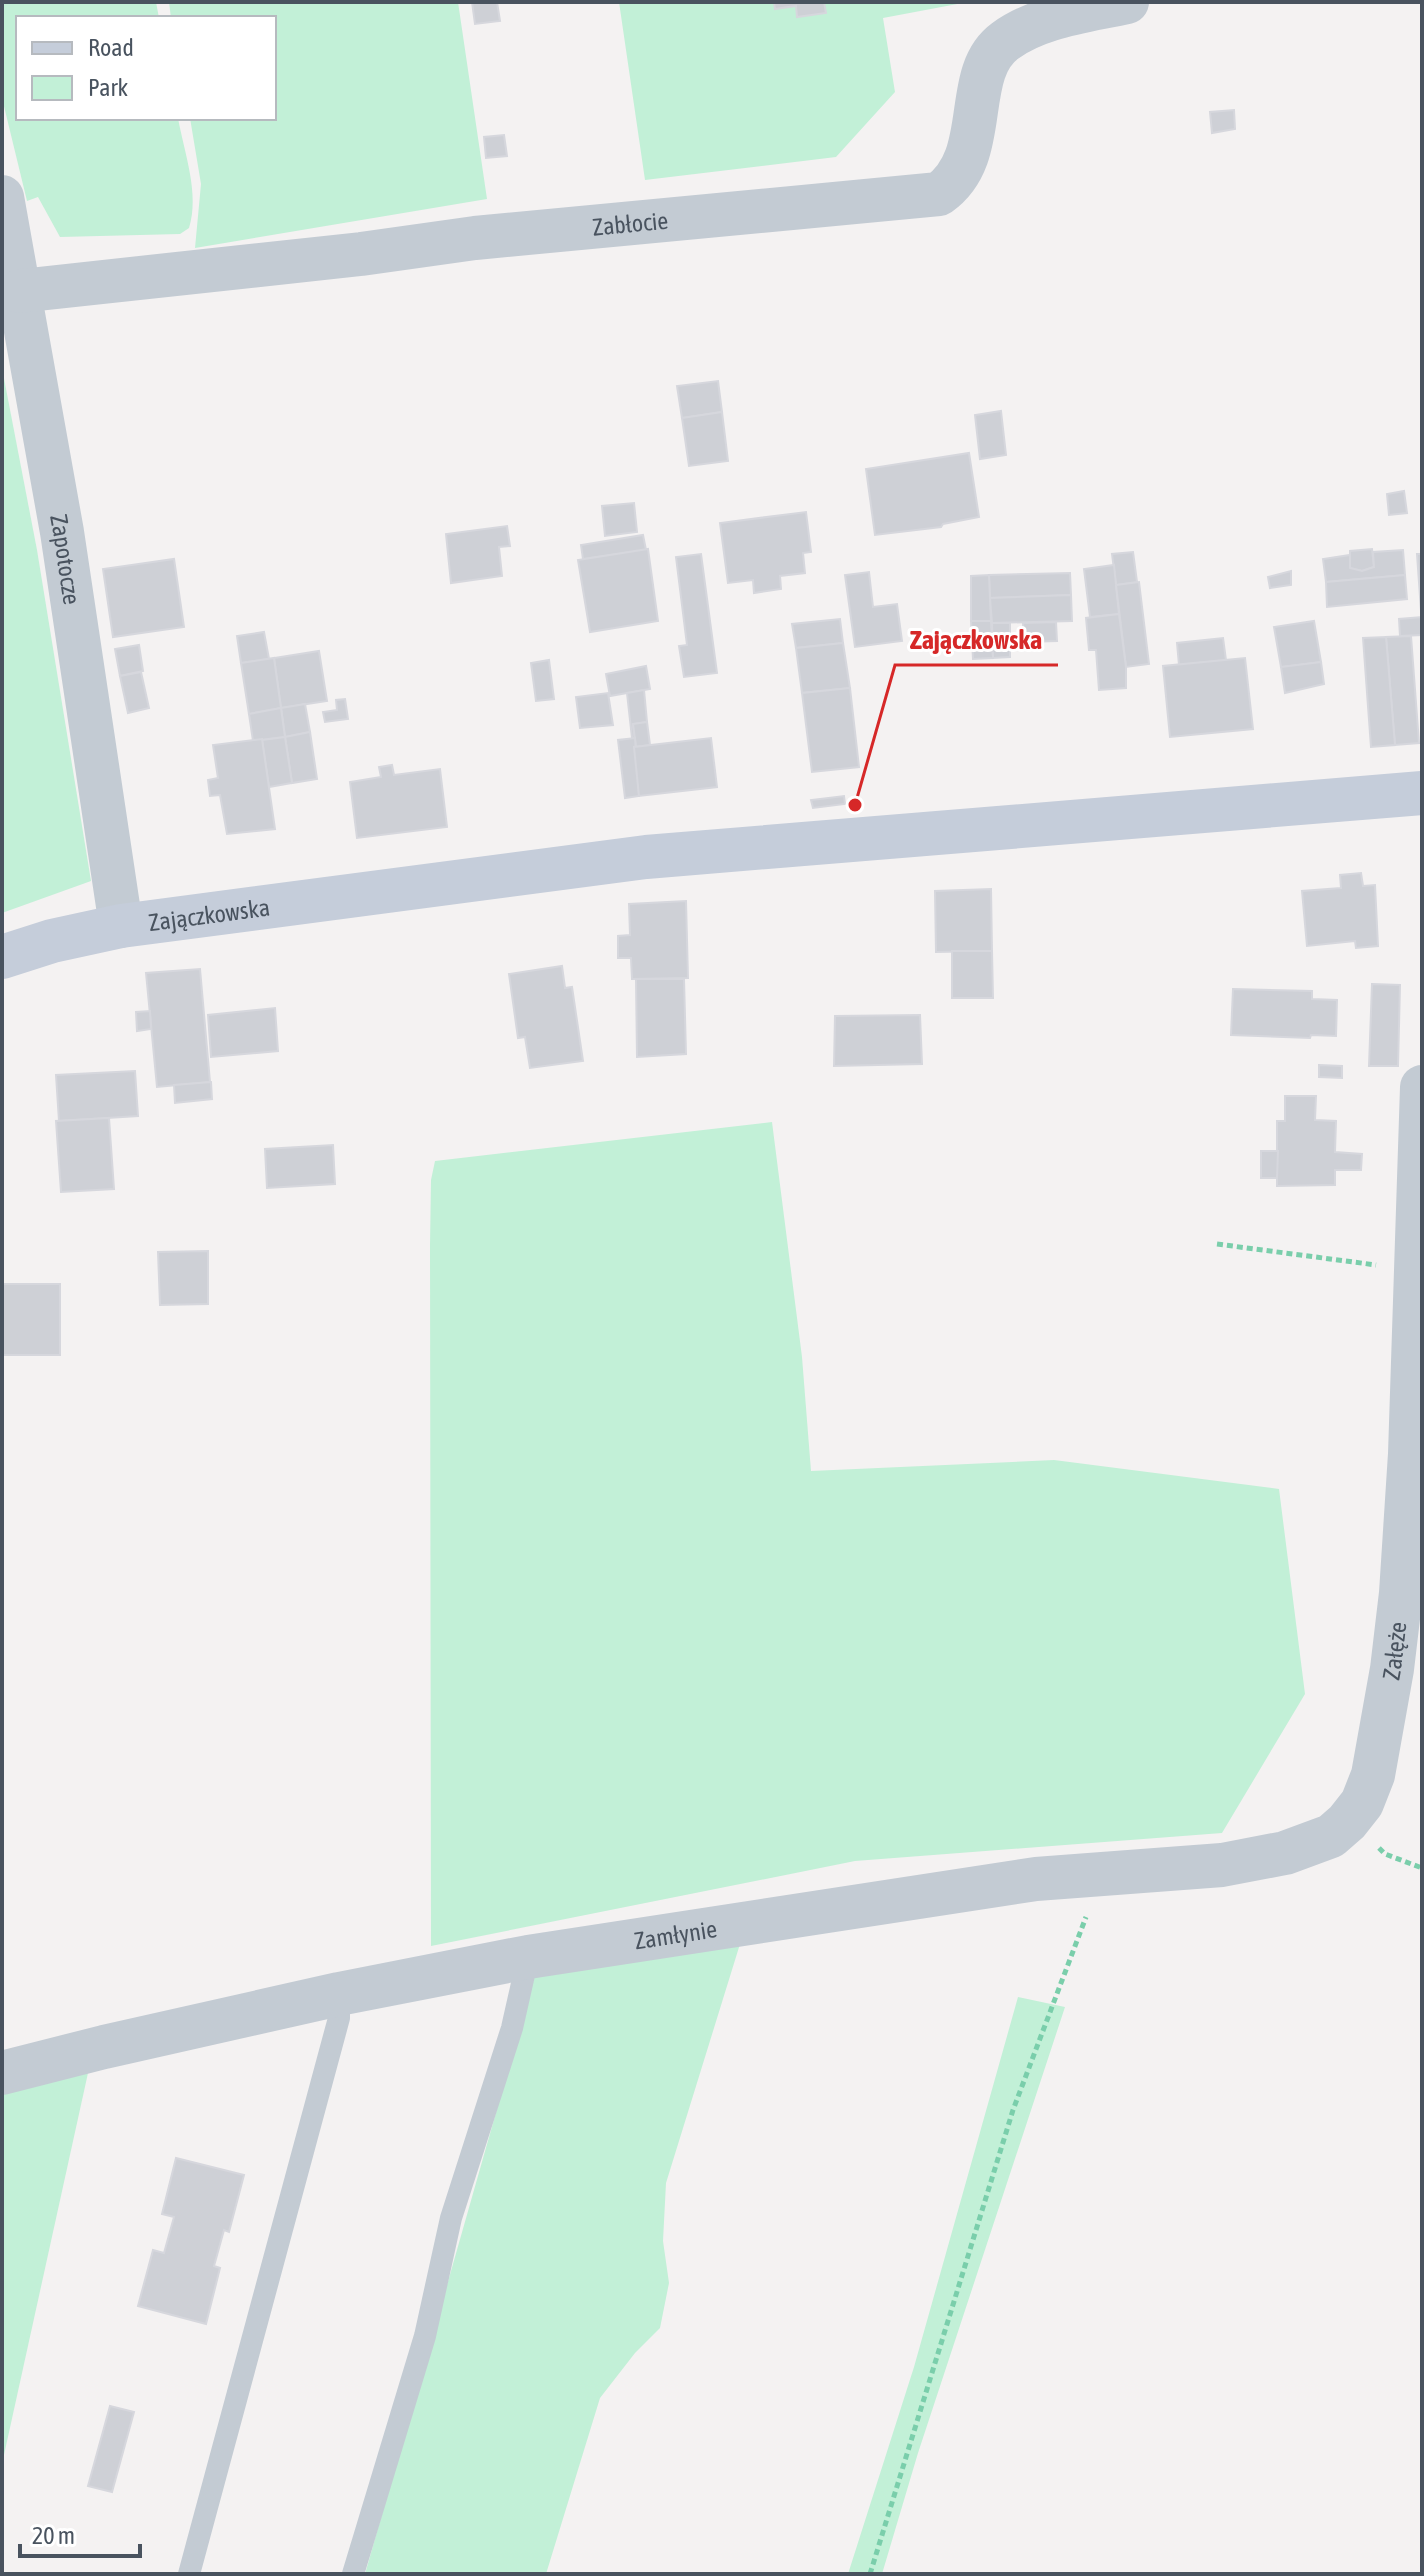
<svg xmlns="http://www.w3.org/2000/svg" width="1424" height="2576" viewBox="0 0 1424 2576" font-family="'Asap Condensed',sans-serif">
  <rect width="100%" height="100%" fill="#f4f2f2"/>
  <!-- green -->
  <g fill="#c2f0d7">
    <path d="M2,2H156L159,18H18V118H178C184,152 200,194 189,228L180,234L60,237L38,197L27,201L2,98Z"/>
    <path d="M169,2H458L487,199L195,248L201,184L190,118H274V18H171Z"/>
    <path d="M619,2H968L883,18L895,92L836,157L645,180Z"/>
    <path d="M2,368L37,550L91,881L2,913Z"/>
    <path d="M772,1122L802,1357L811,1471L1054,1460L1279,1489L1305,1694L1222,1833L855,1861L431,1946L430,1245L431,1180L435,1161Z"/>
    <path d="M740,1944L666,2183L663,2241L669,2283L660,2328L635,2353L600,2398L546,2574H365L537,1968Z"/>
    <path d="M1018,1997L1065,2007L918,2453L882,2574H848L914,2367Z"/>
    <path d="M88,2073L2,2464V2092Z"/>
  </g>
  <!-- building -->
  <g fill="#ced0d6" stroke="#d6d7dd" stroke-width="2">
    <path d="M472,2H497L500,21L475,24Z"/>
    <path d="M774,2H824L826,13L797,17L796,6L775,9Z"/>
    <path d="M1234,110L1235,129L1212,133L1210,112Z"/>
    <path d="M504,135L507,156L486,158L484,137Z"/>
    <path d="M718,381L722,412L682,418L677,386Z"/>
    <path d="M1001,411L1006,455L980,459L975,415Z"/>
    <path d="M722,412L728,461L689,466L682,418Z"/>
    <path d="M969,453L979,517L943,524L941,527L875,535L866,469Z"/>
    <path d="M1404,491L1407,513L1389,515L1387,494Z"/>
    <path d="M634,503L637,532L605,536L602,506Z"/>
    <path d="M806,512L811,552L803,553L805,573L780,576L781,589L754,593L753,580L728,583L720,523Z"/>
    <path d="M507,526L510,546L499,547L502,576L451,583L446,534Z"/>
    <path d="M643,535L646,550L583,559L581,545Z"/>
    <path d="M648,549L658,621L590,632L578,560Z"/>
    <path d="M1372,549L1374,567L1362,571L1350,568V551Z"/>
    <path d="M1403,550L1405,575L1326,582L1323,559L1350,555V568L1362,571L1374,567L1373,552Z"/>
    <path d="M1133,552L1137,582L1116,585L1112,554Z"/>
    <path d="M701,554L717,673L684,677L679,646L687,645L676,557Z"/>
    <path d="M1417,554H1422V611H1421Z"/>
    <path d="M174,559L184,627L113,637L103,569Z"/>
    <path d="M1114,565L1119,614L1090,617L1084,569Z"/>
    <path d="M1291,571V585L1270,588L1268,577Z"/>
    <path d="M869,572L873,607L897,604L902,641L855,647L845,575Z"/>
    <path d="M1070,573L1071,595L990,598L989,575Z"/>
    <path d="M989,575L991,621H971V576Z"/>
    <path d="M1405,575L1407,599L1327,607L1326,582Z"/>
    <path d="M1139,582L1149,664L1126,667L1116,585Z"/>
    <path d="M1071,595L1072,621L992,623L990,598Z"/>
    <path d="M1119,614L1126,667V688L1099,690L1096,650H1089L1086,618Z"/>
    <path d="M1422,617V635L1400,636L1399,619Z"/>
    <path d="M840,619L843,643L796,648L792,624Z"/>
    <path d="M971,621H991L993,658L973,659Z"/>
    <path d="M1314,621L1321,662L1281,667L1274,627Z"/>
    <path d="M1056,622L1057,641L1024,642L1023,623Z"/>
    <path d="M992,623H1010V657L993,658Z"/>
    <path d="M264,632L269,659L241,663L237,636Z"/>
    <path d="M1411,636L1419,743L1395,745L1386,637Z"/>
    <path d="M1386,637L1395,745L1371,747L1363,638Z"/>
    <path d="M1223,638L1226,660L1179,665L1177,643Z"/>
    <path d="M843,643L850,688L802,693L796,648Z"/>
    <path d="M139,645L143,671L120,676L115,649Z"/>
    <path d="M319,651L327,701L281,708L274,658Z"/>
    <path d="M274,658L281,708L249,714L241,663Z"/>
    <path d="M1245,658L1253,729L1170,737L1163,666Z"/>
    <path d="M549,660L554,699L536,701L531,663Z"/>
    <path d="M1321,662L1324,684L1285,693L1281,667Z"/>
    <path d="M646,666L650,689L610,696L606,674Z"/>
    <path d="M141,672L149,708L128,713L120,676Z"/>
    <path d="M850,688L859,767L812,772L802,693Z"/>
    <path d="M644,690L647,722L633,724L635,738H632L627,693Z"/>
    <path d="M608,693L613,725L580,728L576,697Z"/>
    <path d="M345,699L348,719L325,722L323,712L337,710L336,700Z"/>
    <path d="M305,704L310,732L285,737L281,708Z"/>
    <path d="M281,708L285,737L253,741L249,714Z"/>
    <path d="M647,722L650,745L636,747L633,724Z"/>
    <path d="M310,732L317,779L292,783L285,737Z"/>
    <path d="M285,737L292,783L269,787L262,740Z"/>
    <path d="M635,738L639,796L625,798L618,740Z"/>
    <path d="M711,738L717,787L639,796L634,747Z"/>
    <path d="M262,739L275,829L227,834L220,795L210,796L208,780L218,778L213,745Z"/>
    <path d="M392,765L394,775L440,769L447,827L357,838L350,782L381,777L379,767Z"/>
    <path d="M844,796L845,804L813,808L811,800Z"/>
    <path d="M1361,873L1363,886L1375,885L1378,946L1356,948L1355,941L1307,946L1302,891L1341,888L1340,875Z"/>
    <path d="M991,889L992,951L936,952L935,891Z"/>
    <path d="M686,901L688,978L632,979L631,958H618V936L630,935L629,904Z"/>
    <path d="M952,951H992L993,998H952Z"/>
    <path d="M562,966L565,988L572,987L583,1061L530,1068L525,1037L518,1038L509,974Z"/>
    <path d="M200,969L210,1082L157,1087L146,973Z"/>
    <path d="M636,979H684L686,1054L637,1057Z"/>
    <path d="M1372,984L1400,985L1398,1066H1369Z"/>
    <path d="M1233,989L1312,991V999L1337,1000L1336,1036L1311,1035L1310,1038L1231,1035Z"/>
    <path d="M275,1008L278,1051L211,1057L208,1015Z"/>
    <path d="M150,1011L151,1029L137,1031L136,1012Z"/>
    <path d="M920,1015L922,1064L834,1066L835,1016Z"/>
    <path d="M1319,1065L1342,1066V1078L1319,1077Z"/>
    <path d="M135,1071L138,1116L59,1121L56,1075Z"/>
    <path d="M211,1082L212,1099L175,1103L174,1085Z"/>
    <path d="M1285,1096H1316L1315,1120L1336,1121L1335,1152L1362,1154L1361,1170H1335V1185L1277,1186V1121H1285Z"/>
    <path d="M109,1118L114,1189L61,1192L56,1121Z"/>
    <path d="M333,1145L335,1184L267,1188L265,1149Z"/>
    <path d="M1261,1151H1278L1277,1178H1261Z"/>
    <path d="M208,1251V1304L160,1305L158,1252Z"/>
    <rect x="2" y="1284" width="58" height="71"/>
    <path d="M176,2158L244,2175L229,2232L224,2230L214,2266L220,2268L206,2324L138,2306L153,2250L164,2253L174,2217L162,2214Z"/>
    <path d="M110,2406L134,2412L112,2492L88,2486Z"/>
  </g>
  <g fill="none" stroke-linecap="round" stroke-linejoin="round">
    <!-- path -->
    <g stroke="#7aceab" stroke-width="5" stroke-dasharray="6 4" stroke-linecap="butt">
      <path d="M1217,1244L1376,1265"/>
      <path d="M1379,1848L1385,1854L1422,1868"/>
      <path d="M870,2574L1013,2110L1086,1917"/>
    </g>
    <!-- service -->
    <g stroke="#c3cbd3" stroke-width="22">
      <path d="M189,2574L339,2018V1994"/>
      <path d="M353,2574L425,2336L451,2218L512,2028L528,1957"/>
    </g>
    <!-- minor -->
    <g stroke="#c3cbd3" stroke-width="44">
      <path id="s1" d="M2,197L62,532L121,926"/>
      <path id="s2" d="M20,291L361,254L475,238L939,194C993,156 960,74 1005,41C1039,16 1087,11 1127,2"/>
      <path id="s3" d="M2,2073L104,2047L339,1994L528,1957L1036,1879L1222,1865L1285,1853L1331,1836L1347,1822L1362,1803L1373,1775L1392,1669L1401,1593L1410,1454L1422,1087"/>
    </g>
    <!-- secondary -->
    <path stroke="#c5cdda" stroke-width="44" id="s4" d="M2,957L52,941L121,926L646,857L1422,793"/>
  </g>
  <g text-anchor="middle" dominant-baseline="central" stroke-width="6" stroke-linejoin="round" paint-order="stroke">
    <!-- street labels -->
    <g font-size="24" fill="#49535f" stroke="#fff">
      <text stroke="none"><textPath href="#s2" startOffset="614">Zabłocie</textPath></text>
      <text stroke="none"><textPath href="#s1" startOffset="368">Zapotocze</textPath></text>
      <text stroke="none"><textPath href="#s4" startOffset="212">Zajączkowska</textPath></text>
      <text stroke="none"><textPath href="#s3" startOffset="1554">Załęże</textPath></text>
      <text stroke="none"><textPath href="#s3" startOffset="688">Zamłynie</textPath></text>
    </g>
  </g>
  <!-- callouts -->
  <path fill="none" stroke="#d62828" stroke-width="3" d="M855 805L895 665H1058"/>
  <circle fill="#d62828" stroke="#fff" stroke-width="3" cx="855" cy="805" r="8"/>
  <g font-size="26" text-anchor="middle" font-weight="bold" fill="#d62828" stroke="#fff" stroke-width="6" stroke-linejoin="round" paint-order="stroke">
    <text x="976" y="649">Zajączkowska</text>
  </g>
  <!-- border -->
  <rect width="1424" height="2576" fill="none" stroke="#49535f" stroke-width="8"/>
  <!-- legend -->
  <rect x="16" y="16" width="260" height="104" fill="#ffffff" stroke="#b6babf" stroke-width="2"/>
  <rect x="32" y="42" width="40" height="12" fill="#c5cdda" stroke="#b6babf" stroke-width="2"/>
  <text x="88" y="56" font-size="24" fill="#49535f">Road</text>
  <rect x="32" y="76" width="40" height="24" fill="#c2f0d7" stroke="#b6babf" stroke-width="2"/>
  <text x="88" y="96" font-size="24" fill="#49535f">Park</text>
  <!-- scale -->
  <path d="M20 2544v12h120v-12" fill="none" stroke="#49535f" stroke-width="4"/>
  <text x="32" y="2544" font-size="24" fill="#49535f" stroke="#ffffff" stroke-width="6" paint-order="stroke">20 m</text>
</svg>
